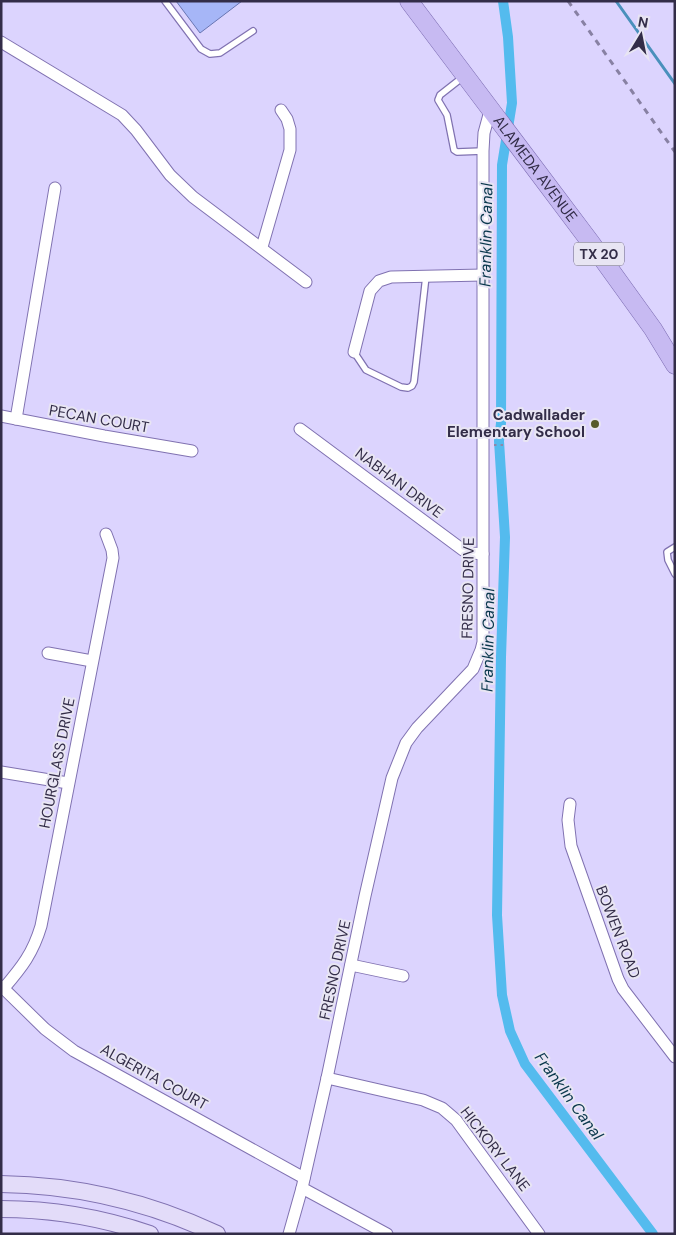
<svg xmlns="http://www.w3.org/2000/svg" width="676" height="1235" viewBox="0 0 676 1235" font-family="'DM Sans',sans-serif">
  <rect width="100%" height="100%" fill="#dcd4fe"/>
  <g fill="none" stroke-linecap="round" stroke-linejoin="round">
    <!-- stream -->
    <path stroke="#4a90bc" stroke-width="3" d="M616,1L675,84"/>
    <!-- canal -->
    <path stroke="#54bbee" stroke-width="10" d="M503,1L508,37L512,103L502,165L501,423L499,441L505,537L501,657L497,915L502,995L510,1031L525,1064L653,1234"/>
  </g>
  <!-- building -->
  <path fill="#a6b6f7" stroke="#6976b3" d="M176,1H242L200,33Z"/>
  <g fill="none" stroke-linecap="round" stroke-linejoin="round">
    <!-- lane casing -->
    <g stroke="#8072b1" stroke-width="8">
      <g id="lane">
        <path d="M165,1L201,49L210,54L220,53L253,31"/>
        <path d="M463,77L440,95L438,100L447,115L454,150L457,152L483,151"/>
        <path d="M354,352L366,370L401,387L408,388L412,386L414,382L426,276"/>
        <path d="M675,547L667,552L668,560L675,574"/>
      </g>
    </g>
    <!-- street casing -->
    <g stroke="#8072b1" stroke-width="13">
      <g id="street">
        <path d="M1,42L122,115L136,130L170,175L193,197L306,282"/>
        <path d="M262,247L290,150V129L287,119L281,110"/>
        <path d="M354,352L370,291L379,281L391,277L483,275"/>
        <path d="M1,416L104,436L192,451"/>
        <path d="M16,419L55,188"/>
        <path d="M300,429L463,550L473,553L483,554"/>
        <path d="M48,653L92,661"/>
        <path d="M1,772L68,783"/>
        <path d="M570,804L568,820L571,846L618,979L623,989L675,1057"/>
        <path d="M351,965L403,976"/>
        <path d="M1,986L45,1029L74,1051L304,1178"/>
        <path d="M4,988C22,967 33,953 41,926L113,558L112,550L106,534"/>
        <path d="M327,1078L423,1100L442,1108L456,1120L539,1234"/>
        <path d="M302,1188L387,1234"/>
        <path d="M289,1234L302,1188L327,1078L365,896L392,778L406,743L417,728L473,669L481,650L483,642V151L484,133L490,111"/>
      </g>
    </g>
    <!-- secondary casing -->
    <g stroke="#8072b1" stroke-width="18">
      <g id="secondary">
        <path d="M1,1184C76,1185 149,1202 217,1234"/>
        <path d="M1,1209C52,1209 103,1218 150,1234"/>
      </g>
    </g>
    <!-- primary casing -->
    <g stroke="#7b6bb1" stroke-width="19">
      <g id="primary">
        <path id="s1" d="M409,1L591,243L653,329L675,365"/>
      </g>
    </g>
    <!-- path -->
    <path stroke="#8e87aa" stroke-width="2" stroke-dasharray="2.5 4" stroke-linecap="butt" d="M494,445H507"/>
    <!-- lane -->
    <use href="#lane" stroke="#fff" stroke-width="5.5"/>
    <!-- street -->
    <use href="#street" stroke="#fff" stroke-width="11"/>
    <!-- secondary -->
    <use href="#secondary" stroke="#e3dcf9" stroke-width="16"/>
    <!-- primary -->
    <use href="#primary" stroke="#c7baf2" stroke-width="18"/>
    <!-- rail -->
    <path stroke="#8881a3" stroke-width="3" stroke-dasharray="6 6" stroke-linecap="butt" d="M568,1L675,152"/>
  </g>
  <!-- markers -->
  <circle fill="#575b29" stroke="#e8e5f3" stroke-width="2" cx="595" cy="424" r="5"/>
  <g text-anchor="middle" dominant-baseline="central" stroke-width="4" stroke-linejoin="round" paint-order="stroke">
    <!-- shield labels -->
    <rect fill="#e8e5f3" stroke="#69647b" stroke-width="1" x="574" y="242.5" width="50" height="23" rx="4"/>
    <g font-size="14" font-weight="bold" fill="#332d48">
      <text x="599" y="254">TX 20</text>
    </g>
    <!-- street labels -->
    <g font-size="15" fill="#332d48" stroke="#e8e5f3">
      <text stroke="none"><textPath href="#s1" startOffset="210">ALAMEDA AVENUE</textPath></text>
      <text transform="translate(99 419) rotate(10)">PECAN COURT</text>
      <text transform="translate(399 483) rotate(37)">NABHAN DRIVE</text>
      <text transform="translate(468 588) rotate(-89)">FRESNO DRIVE</text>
      <text transform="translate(57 763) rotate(-79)">HOURGLASS DRIVE</text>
      <text transform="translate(618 932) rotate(69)">BOWEN ROAD</text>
      <text transform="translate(335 970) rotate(-78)">FRESNO DRIVE</text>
      <text transform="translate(154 1077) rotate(29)">ALGERITA COURT</text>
      <text transform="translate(495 1149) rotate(52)">HICKORY LANE</text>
    </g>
    <!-- poi labels -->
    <g font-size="15" font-weight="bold" fill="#332d48" stroke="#e8e5f3" text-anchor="end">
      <text x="585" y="415">Cadwallader<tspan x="585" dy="17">Elementary School</tspan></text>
    </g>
    <!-- water labels -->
    <g font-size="16" font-style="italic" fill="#09374c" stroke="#e8e5f3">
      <text transform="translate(486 235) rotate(-89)">Franklin Canal</text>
      <text transform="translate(488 640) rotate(-89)">Franklin Canal</text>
      <text transform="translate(569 1096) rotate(54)">Franklin Canal</text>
    </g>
  </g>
  <!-- border -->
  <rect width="676" height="1235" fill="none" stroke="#332d48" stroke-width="5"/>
  <!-- north arrow -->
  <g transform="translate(641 35) rotate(10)" stroke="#e8e5f3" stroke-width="4" paint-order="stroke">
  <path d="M0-4L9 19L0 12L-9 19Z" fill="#332d48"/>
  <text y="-8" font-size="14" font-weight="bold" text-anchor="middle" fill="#332d48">N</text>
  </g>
</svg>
